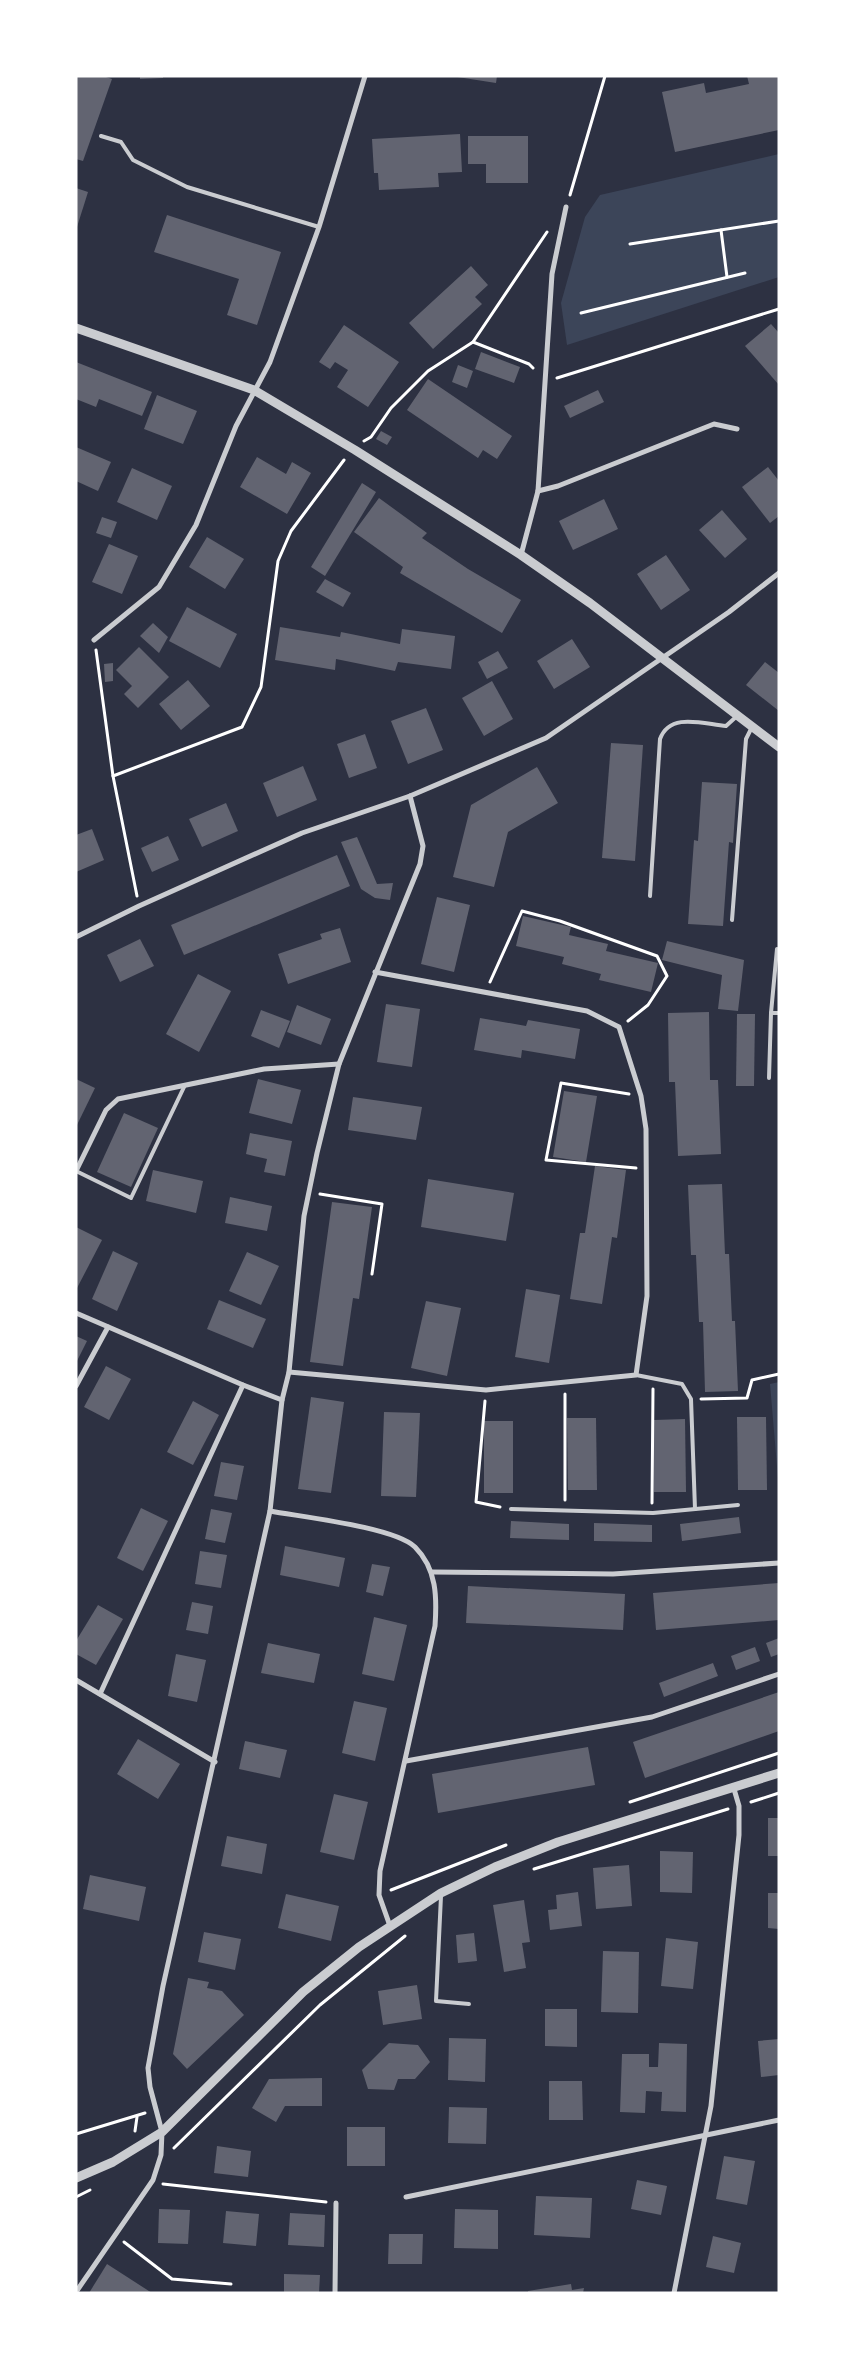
<svg xmlns="http://www.w3.org/2000/svg" width="855" height="2369" viewBox="0 0 855 2369" font-family="Overpass,sans-serif">
  <rect width="100%" height="100%" fill="#2d3142"/>
  <!-- green -->
  <g fill="#3c4559">
    <path d="M779,154V277L567,345L561,303L585,217L600,195Z"/>
    <path d="M779,1382V1490L770,1384Z"/>
  </g>
  <!-- building -->
  <g fill="#626471">
    <path d="M76,76H103L112,79L83,161L76,159Z"/>
    <path d="M140,76H163V78L140,79Z"/>
    <path d="M451,76H497L496,83Z"/>
    <path d="M747,76H779V130L675,152L662,92L704,83L706,93L749,84Z"/>
    <path d="M460,134L462,172L438,173L439,187L379,190L378,173H374L372,139Z"/>
    <path d="M468,136H528V183H486V164H468Z"/>
    <path d="M76,188L88,192L77,227L76,226Z"/>
    <path d="M167,215L281,252L257,325L227,315L239,279L154,252Z"/>
    <path d="M471,266L488,285L475,297L482,304L433,349L409,323Z"/>
    <path d="M771,324L779,333V385L745,346Z"/>
    <path d="M344,325L399,362L368,407L337,387L348,370L335,362L330,369L319,362Z"/>
    <path d="M481,352L520,367L514,383L475,369Z"/>
    <path d="M76,362L152,392L142,416L99,399L96,407L76,399Z"/>
    <path d="M458,365L473,371L467,388L452,382Z"/>
    <path d="M428,379L512,436L497,459L483,450L478,458L407,410Z"/>
    <path d="M598,390L604,402L570,418L564,406Z"/>
    <path d="M157,395L197,411L183,444L144,429Z"/>
    <path d="M381,431L392,437L387,445L376,439Z"/>
    <path d="M76,447L111,462L98,491L76,481Z"/>
    <path d="M257,457L286,474L292,462L311,473L287,514L240,487Z"/>
    <path d="M768,467L779,481V516L770,523L742,487Z"/>
    <path d="M132,468L172,486L157,520L117,502Z"/>
    <path d="M362,483L376,492L325,576L311,567Z"/>
    <path d="M379,498L427,533L422,538L468,569L521,600L502,633L400,573L403,567L354,532Z"/>
    <path d="M604,499L618,529L573,550L559,521Z"/>
    <path d="M722,510L747,539L725,558L699,530Z"/>
    <path d="M102,517L117,522L111,538L96,533Z"/>
    <path d="M207,537L244,559L225,589L189,567Z"/>
    <path d="M109,544L138,556L122,594L92,582Z"/>
    <path d="M666,555L690,590L661,610L637,574Z"/>
    <path d="M325,579L351,593L343,607L316,592Z"/>
    <path d="M187,607L237,634L220,668L169,641Z"/>
    <path d="M153,623L168,637L159,653L140,636Z"/>
    <path d="M280,627L340,637L341,632L400,644L402,629L455,636L451,669L398,662L395,671L336,659L335,670L275,660Z"/>
    <path d="M572,639L590,667L554,689L537,661Z"/>
    <path d="M139,647L169,677L138,708L124,694L132,686L116,670Z"/>
    <path d="M498,651L508,668L487,679L478,662Z"/>
    <path d="M765,662L779,673V711L746,685Z"/>
    <path d="M113,663V681L105,682L104,664Z"/>
    <path d="M188,680L210,706L181,730L159,704Z"/>
    <path d="M492,681L513,719L484,736L462,698Z"/>
    <path d="M426,708L443,750L408,764L391,721Z"/>
    <path d="M365,734L377,768L349,778L337,744Z"/>
    <path d="M611,743L643,745L635,861L602,858Z"/>
    <path d="M303,766L317,800L277,817L263,783Z"/>
    <path d="M537,767L558,803L508,832L494,887L453,877L471,805Z"/>
    <path d="M702,782L737,784L733,843L729,842L723,926L688,924L694,840L698,841Z"/>
    <path d="M226,803L238,831L202,847L189,819Z"/>
    <path d="M92,829L104,860L76,872V835Z"/>
    <path d="M168,836L179,860L152,872L141,848Z"/>
    <path d="M357,837L377,884L393,883L390,900L375,898L361,889L341,842Z"/>
    <path d="M337,855L350,886L184,955L171,925Z"/>
    <path d="M437,897L470,905L454,972L421,964Z"/>
    <path d="M523,916L571,927L569,935L608,944L606,951L658,963L651,992L599,980L601,974L562,964L564,957L516,946Z"/>
    <path d="M340,928L351,962L288,984L278,954L322,939L320,934Z"/>
    <path d="M140,939L154,966L120,982L107,955Z"/>
    <path d="M667,941L744,960L738,1011L718,1009L722,975L662,960Z"/>
    <path d="M198,974L231,991L199,1052L166,1034Z"/>
    <path d="M386,1004L420,1009L412,1067L377,1062Z"/>
    <path d="M297,1005L331,1019L321,1045L287,1032Z"/>
    <path d="M261,1010L290,1021L279,1048L251,1036Z"/>
    <path d="M709,1012L710,1080H718L721,1154L678,1156L675,1082H669L668,1013Z"/>
    <path d="M737,1014H755L754,1086H736Z"/>
    <path d="M480,1018L526,1026L528,1020L580,1029L575,1059L522,1050L521,1058L474,1050Z"/>
    <path d="M76,1079L95,1088L76,1127Z"/>
    <path d="M258,1079L301,1090L292,1124L249,1113Z"/>
    <path d="M564,1091L597,1096L586,1162L553,1157Z"/>
    <path d="M353,1097L422,1107L416,1140L348,1130Z"/>
    <path d="M124,1113L158,1128L131,1187L97,1172Z"/>
    <path d="M250,1133L292,1141L285,1176L264,1172L267,1159L246,1154Z"/>
    <path d="M595,1166L626,1170L617,1238L612,1237L602,1304L570,1299L580,1233H585Z"/>
    <path d="M153,1170L203,1181L196,1213L146,1201Z"/>
    <path d="M428,1179L514,1193L506,1241L421,1227Z"/>
    <path d="M722,1184L725,1254H729L732,1321H735L738,1391L705,1392L703,1322H699L696,1255H691L688,1185Z"/>
    <path d="M230,1197L272,1206L267,1231L225,1223Z"/>
    <path d="M332,1202L372,1207L359,1299L353,1298L343,1366L310,1362Z"/>
    <path d="M76,1227L102,1240L76,1290Z"/>
    <path d="M113,1251L138,1263L117,1311L92,1299Z"/>
    <path d="M247,1252L279,1266L261,1305L229,1291Z"/>
    <path d="M526,1289L560,1295L549,1363L515,1357Z"/>
    <path d="M219,1300L266,1319L253,1348L207,1329Z"/>
    <path d="M426,1301L461,1308L447,1376L411,1368Z"/>
    <path d="M76,1336L87,1341L76,1363Z"/>
    <path d="M106,1366L131,1379L109,1420L84,1407Z"/>
    <path d="M311,1397L344,1402L331,1493L298,1489Z"/>
    <path d="M193,1401L219,1415L193,1465L167,1452Z"/>
    <path d="M384,1412L420,1413L416,1497L381,1496Z"/>
    <path d="M737,1417H766L767,1490H738Z"/>
    <path d="M567,1418H596L597,1490H568Z"/>
    <path d="M685,1419L686,1492H654V1420Z"/>
    <rect x="484" y="1421" width="29" height="72"/>
    <path d="M221,1462L244,1466L237,1500L214,1496Z"/>
    <path d="M141,1508L168,1521L143,1571L117,1558Z"/>
    <path d="M211,1509L232,1513L225,1543L205,1539Z"/>
    <path d="M739,1517L741,1533L682,1541L680,1524Z"/>
    <path d="M511,1521L569,1524V1540L510,1538Z"/>
    <path d="M594,1523L652,1525V1542L594,1541Z"/>
    <path d="M285,1546L345,1558L339,1587L280,1575Z"/>
    <path d="M200,1551L227,1555L221,1588L195,1584Z"/>
    <path d="M372,1564L390,1567L383,1596L366,1592Z"/>
    <path d="M779,1583V1620L656,1630L653,1593Z"/>
    <path d="M468,1586L625,1594L623,1630L466,1623Z"/>
    <path d="M192,1602L213,1606L208,1634L186,1630Z"/>
    <path d="M98,1605L123,1619L96,1665L76,1654V1641Z"/>
    <path d="M374,1617L407,1625L394,1681L362,1674Z"/>
    <path d="M779,1638V1654L771,1657L766,1643Z"/>
    <path d="M268,1643L320,1654L314,1683L261,1673Z"/>
    <path d="M755,1647L760,1661L736,1670L731,1656Z"/>
    <path d="M176,1654L206,1660L197,1702L168,1696Z"/>
    <path d="M713,1663L718,1676L664,1697L659,1683Z"/>
    <path d="M779,1692V1731L645,1778L633,1742Z"/>
    <path d="M354,1701L387,1708L375,1761L342,1753Z"/>
    <path d="M138,1739L180,1764L158,1799L117,1774Z"/>
    <path d="M245,1741L287,1750L280,1778L239,1769Z"/>
    <path d="M588,1747L595,1785L438,1813L432,1774Z"/>
    <path d="M334,1794L368,1802L354,1860L320,1852Z"/>
    <rect x="768" y="1818" width="11" height="38"/>
    <path d="M227,1836L267,1844L262,1874L221,1866Z"/>
    <path d="M660,1851L693,1852L692,1893L660,1892Z"/>
    <path d="M629,1865L632,1906L596,1909L593,1868Z"/>
    <path d="M90,1875L146,1887L139,1921L83,1909Z"/>
    <path d="M578,1892L582,1926L550,1930L548,1910L557,1909L556,1895Z"/>
    <path d="M768,1893H779V1929L768,1928Z"/>
    <path d="M286,1894L339,1906L331,1941L278,1928Z"/>
    <path d="M524,1900L530,1942L522,1943L526,1968L504,1972L493,1905Z"/>
    <path d="M204,1932L241,1939L235,1970L198,1962Z"/>
    <path d="M474,1933L477,1961L458,1963L456,1935Z"/>
    <path d="M666,1938L698,1942L693,1989L661,1986Z"/>
    <path d="M603,1951L639,1952L638,2013L601,2012Z"/>
    <path d="M188,1978L209,1982L207,1988L222,1991L244,2015L187,2069L173,2054Z"/>
    <path d="M417,1985L422,2019L383,2025L378,1991Z"/>
    <path d="M545,2009H577V2047L545,2046Z"/>
    <path d="M449,2038L486,2039L485,2082L448,2080Z"/>
    <path d="M779,2039V2075L761,2077L758,2041Z"/>
    <path d="M389,2043L418,2045L430,2062L415,2079H398L394,2090L368,2089L362,2070Z"/>
    <path d="M659,2043L687,2044L686,2112L661,2111L662,2092L646,2091L645,2113L620,2112L622,2054H649V2067H658Z"/>
    <path d="M322,2078V2106H285L276,2122L252,2108L269,2079Z"/>
    <path d="M549,2081H582L583,2120H549Z"/>
    <path d="M449,2107L487,2108L486,2144L448,2143Z"/>
    <rect x="347" y="2127" width="38" height="39"/>
    <path d="M217,2146L251,2151L248,2177L214,2173Z"/>
    <path d="M724,2156L755,2161L747,2205L716,2199Z"/>
    <path d="M637,2180L667,2186L661,2215L631,2209Z"/>
    <path d="M536,2196L592,2198L590,2238L534,2235Z"/>
    <path d="M159,2209L190,2210L188,2244L158,2243Z"/>
    <path d="M455,2209L498,2210V2249L454,2248Z"/>
    <path d="M226,2211L259,2214L256,2246L223,2243Z"/>
    <path d="M290,2213L325,2215L324,2247L288,2245Z"/>
    <path d="M389,2234H423L422,2264H388Z"/>
    <path d="M713,2236L741,2243L734,2273L706,2267Z"/>
    <path d="M107,2264L152,2293H89Z"/>
    <path d="M284,2274L320,2275L319,2293H284Z"/>
    <path d="M571,2284L572,2290L584,2288L583,2293H528V2291Z"/>
  </g>
  <g fill="none" stroke-linecap="round" stroke-linejoin="round">
    <!-- path -->
    <g stroke="#fff" stroke-width="3">
      <path d="M570,195L605,76"/>
      <path d="M721,230L727,277"/>
      <path d="M630,244L779,221"/>
      <path d="M581,313L745,273"/>
      <path d="M473,342L529,364L533,368"/>
      <path d="M557,378L779,309"/>
      <path d="M364,441L371,437L391,408L428,371L473,342L547,232"/>
      <path d="M96,650L113,776L137,896"/>
      <path d="M113,776L242,727L261,687L278,561L291,531L344,460"/>
      <path d="M490,982L522,911L560,921L657,956L667,976L648,1005L628,1021"/>
      <path d="M629,1094L561,1083L546,1160L636,1168"/>
      <path d="M320,1194L382,1204L372,1274"/>
      <path d="M565,1394V1500"/>
      <path d="M701,1399L747,1398L752,1380L779,1374"/>
      <path d="M485,1401L476,1502L500,1507"/>
      <path d="M652,1503L653,1389"/>
      <path d="M630,1802L779,1753"/>
      <path d="M751,1802L779,1793"/>
      <path d="M534,1869L728,1809"/>
      <path d="M391,1890L506,1845"/>
      <path d="M135,2131L137,2117"/>
      <path d="M76,2134L145,2113"/>
      <path d="M174,2148L320,2005L405,1936"/>
      <path d="M163,2184L326,2202"/>
      <path d="M76,2197L90,2190"/>
      <path d="M124,2242L172,2279L231,2284"/>
    </g>
    <!-- service -->
    <g stroke="#caccd0" stroke-width="4">
      <path d="M101,136L121,142L133,160L187,187L319,227"/>
      <path d="M650,896L660,739C670,712 703,724 726,726L737,716"/>
      <path d="M732,920L746,739L752,727"/>
      <path d="M771,1013H779"/>
      <path d="M769,1078L771,1013L777,949"/>
      <path d="M76,1171L131,1198L185,1085"/>
      <path d="M636,1375L682,1384L691,1399L695,1509"/>
      <path d="M511,1509L653,1513L738,1505"/>
      <path d="M441,1896L436,2001L469,2004"/>
    </g>
    <!-- minor -->
    <g stroke="#caccd0" stroke-width="5">
      <path d="M538,491L558,486L714,424L737,429"/>
      <path d="M521,555L538,491L552,274L566,207"/>
      <path d="M94,640L159,587L196,525L236,426L270,362L319,227L365,76"/>
      <path d="M76,937L139,906L302,833L410,796L546,738L729,612L779,573"/>
      <path d="M76,1171L106,1110L118,1099L264,1069L339,1064"/>
      <path d="M76,1313L243,1385L282,1400"/>
      <path d="M289,1372L486,1390L636,1375L647,1296L646,1129L641,1096L619,1027L587,1011L375,972"/>
      <path d="M76,1386L108,1327"/>
      <path d="M270,1511C302,1517 394,1527 415,1547C437,1569 437,1598 435,1626L380,1871L379,1895L390,1926"/>
      <path d="M432,1572L613,1574L779,1563"/>
      <path d="M76,1680L215,1762"/>
      <path d="M100,1694L243,1385"/>
      <path d="M406,1761L652,1717L779,1674"/>
      <path d="M406,2197L779,2120"/>
      <path d="M76,2292L153,2180L161,2155L162,2132L150,2087L148,2068L163,1986L270,1511L282,1400L289,1372L304,1216L317,1153L339,1064L420,864L423,846L410,796"/>
      <path d="M335,2293L336,2203"/>
      <path d="M674,2293L711,2106L739,1835V1806L734,1789"/>
    </g>
    <!-- tertiary -->
    <g stroke="#caccd0" stroke-width="9">
      <path d="M76,328L254,390L355,450L521,555L590,603L779,747"/>
      <path d="M76,2178L113,2162L162,2132L303,1992L359,1947L441,1893L495,1867L558,1842L779,1773"/>
    </g>
  </g>
  <!-- border -->
  <rect width="855" height="2369" fill="none" stroke="#ffffff" stroke-width="155"/>
</svg>
